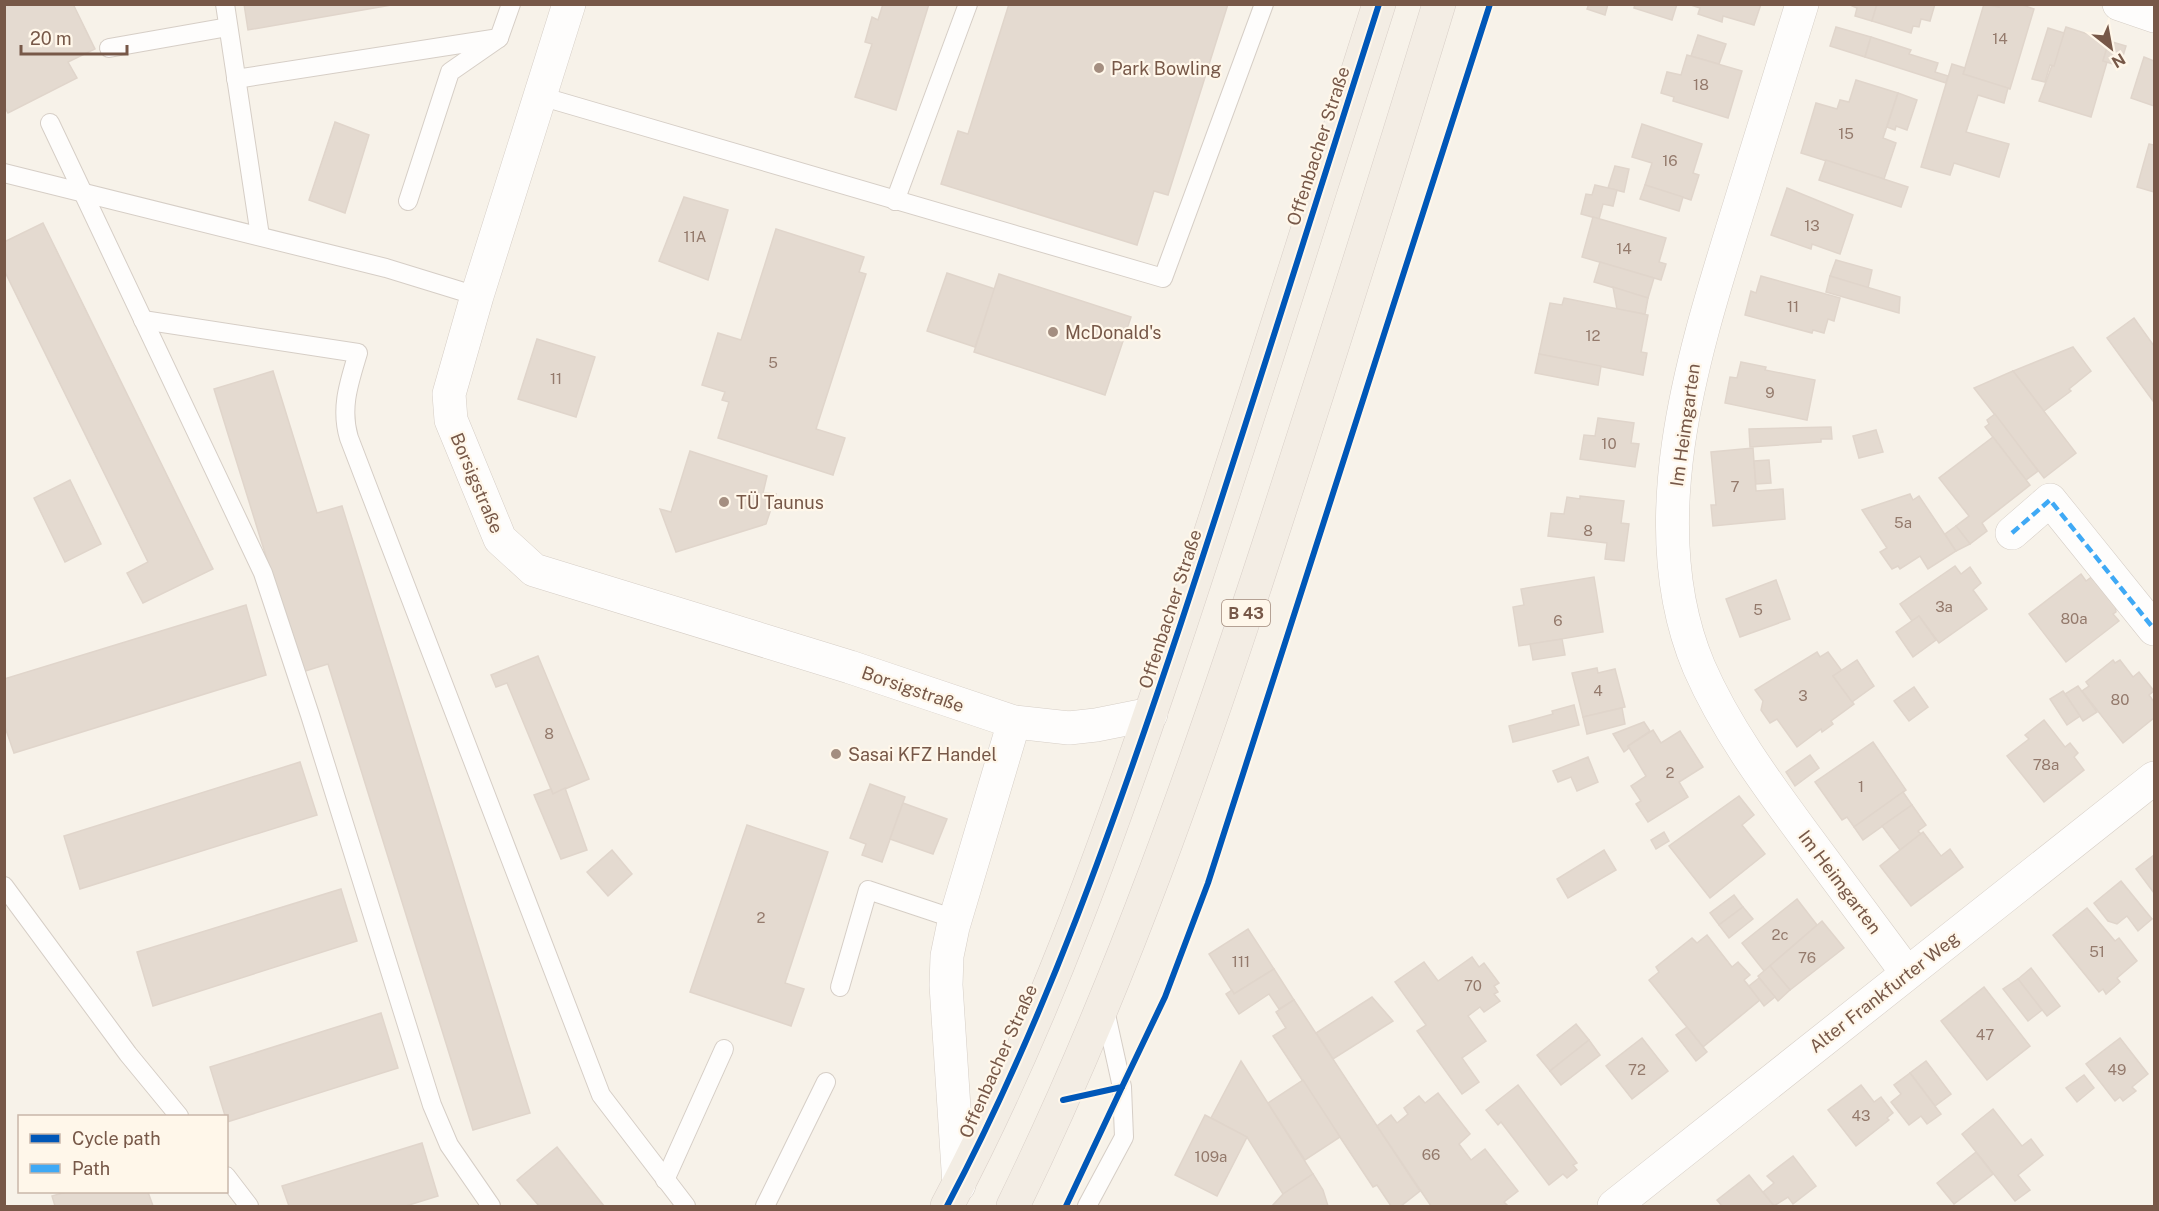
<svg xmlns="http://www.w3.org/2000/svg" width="2159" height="1211" viewBox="0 0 2159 1211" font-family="'Public Sans',sans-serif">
  <rect width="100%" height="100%" fill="#f7f2e9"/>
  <!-- building -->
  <g fill="#e4dad0" stroke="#e0d5cb" stroke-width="1.5">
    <path d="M4,4H73L95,49L68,62L77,78L8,113L4,106Z"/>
    <path d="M244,4H397L248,30Z"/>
    <path d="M883,4H929L896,110L855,97L872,44L865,42L872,17L878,20Z"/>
    <path d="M1009,4H1228L1168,195L1154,191L1137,245L941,184L958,131L968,134Z"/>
    <path d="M1589,4H1608L1605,15L1587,9Z"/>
    <path d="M1635,4H1677L1672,20L1634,8Z"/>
    <path d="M1761,4L1754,25L1723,16L1722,22L1698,14L1700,8L1691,5Z"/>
    <path d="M1848,4H1877L1872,21L1855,16L1857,8Z"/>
    <path d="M1877,4H1935L1930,21L1921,19L1919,27L1913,26L1911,33L1872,21Z"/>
    <path d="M1984,4L1999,7V4H2020L2034,9L2010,89L1963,74Z"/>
    <path d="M1836,27L1871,37L1865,57L1830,46Z"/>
    <path d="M2066,27L2109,41L2103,61L2107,62L2091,117L2039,101Z"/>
    <path d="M2048,28L2064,33L2054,66L2050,65L2045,82L2032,79Z"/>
    <path d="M1698,35L1726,44L1719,64L1691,56Z"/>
    <path d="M1871,37L1911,50L1909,54L1938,63L1935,72L1948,76L1946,83L1865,57Z"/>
    <path d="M2109,41L2126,46L2120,66L2103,61Z"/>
    <path d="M1687,55L1742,71L1728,118L1673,101L1674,97L1661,93L1667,72L1681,75Z"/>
    <path d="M2144,57L2154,61V106L2131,98Z"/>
    <path d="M1952,64L1965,68L1963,74L2008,88L2004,103L1978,95L1966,132L2009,144L1999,177L1954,163L1950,175L1921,167Z"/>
    <path d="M1856,80L1898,93L1883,138L1896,143L1884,179L1801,153L1816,103L1837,109L1840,100L1849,102Z"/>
    <path d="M1898,93L1917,100L1907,130L1896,126L1895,130L1887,127Z"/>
    <path d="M335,122L369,135L345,213L309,200Z"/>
    <path d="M1642,124L1702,144L1693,173L1699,175L1691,200L1645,185L1652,163L1632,157Z"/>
    <path d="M2149,144L2154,145V192L2137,187Z"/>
    <path d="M1826,160L1908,187L1901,207L1819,180Z"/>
    <path d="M1615,166L1629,169L1624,192L1608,188Z"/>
    <path d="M1595,185L1617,190L1613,206L1603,204L1599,219L1581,214L1586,194L1592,195Z"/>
    <path d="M1645,185L1683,197L1679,211L1640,199Z"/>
    <path d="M1787,188L1853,215L1840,254L1812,244L1811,249L1771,235Z"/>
    <path d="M684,197L728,210L708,280L659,261Z"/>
    <path d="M1593,217L1666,238L1659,262L1666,264L1661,280L1582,257Z"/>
    <path d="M43,223L213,569L143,603L127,573L148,562L4,270V242Z"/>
    <path d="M776,229L864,257L859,272L866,274L816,429L845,438L833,475L718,438L729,402L722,400L725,392L702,385L718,333L741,340Z"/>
    <path d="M1836,260L1872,270L1868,288L1830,276Z"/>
    <path d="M1600,262L1654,278L1648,298L1594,282Z"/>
    <path d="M947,273L995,289L975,347L927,331Z"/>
    <path d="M999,274L1131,317L1105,395L974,352Z"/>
    <path d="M1761,276L1840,298L1834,321L1828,319L1824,333L1813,330L1812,333L1745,315L1751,291L1756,293Z"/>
    <path d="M1830,276L1900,297L1899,313L1826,292Z"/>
    <path d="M1613,287L1648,298L1645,314L1617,309Z"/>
    <path d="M1564,298L1648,315L1641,352L1647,353L1643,375L1539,354L1550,303L1562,305Z"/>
    <path d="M2134,318L2154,346L2153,401L2107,338Z"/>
    <path d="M537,339L595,357L576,417L518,399Z"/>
    <path d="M2073,347L2091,371L2069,389L2071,391L2044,411L2013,371Z"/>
    <path d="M1539,354L1601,366L1598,385L1535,373Z"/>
    <path d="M1741,362L1766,367L1765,370L1815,380L1807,420L1725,403L1730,377L1737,378Z"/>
    <path d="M273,371L317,513L342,506L530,1113L473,1130L328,664L302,672L214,389Z"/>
    <path d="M2013,371L2076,453L2044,478L1974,388Z"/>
    <path d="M1995,414L2038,471L2026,480L1985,427L1989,424L1987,420Z"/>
    <path d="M1598,418L1634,423L1631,443L1639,444L1635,467L1580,459L1584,435L1595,436Z"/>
    <path d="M1831,427L1832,439H1821V442L1750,447L1749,429Z"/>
    <path d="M1876,430L1883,452L1859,458L1853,436Z"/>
    <path d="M1993,437L2030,485L1982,523L1987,531L1970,544L1956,526L1969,516L1939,478Z"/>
    <path d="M1753,448L1756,491L1783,489L1785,519L1713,526L1711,505H1716L1711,452Z"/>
    <path d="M690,451L767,476L763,493L776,494L766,524L676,552L660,509L671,512Z"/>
    <path d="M1769,460L1771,483L1756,484L1754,461Z"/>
    <path d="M70,480L101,544L65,562L34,498Z"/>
    <path d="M1910,494L1913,500L1919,496L1956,551L1928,569L1920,556L1900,569L1898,566L1892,569L1880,552L1887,548L1862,510Z"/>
    <path d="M1580,496L1624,501L1621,523L1629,524L1624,561L1605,559L1607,543L1548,536L1551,513L1564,514L1567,497L1580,499Z"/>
    <path d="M1956,526L1970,544L1956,551L1945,534Z"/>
    <path d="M1955,566L1961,574L1970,567L1981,583L1973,590L1987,609L1939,643L1919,616L1912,621L1900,604Z"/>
    <path d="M2081,574L2086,581L2093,576L2114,595L2116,612L2113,614L2119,621L2066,662L2029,614Z"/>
    <path d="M1594,577L1603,632L1519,646L1513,607L1524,605L1521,589Z"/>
    <path d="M1776,580L1790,619L1740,637L1726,599Z"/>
    <path d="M246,605L266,675L14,753L4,724V679Z"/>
    <path d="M1919,616L1936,640L1913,657L1896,632Z"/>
    <path d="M1562,639L1565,655L1533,660L1530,644Z"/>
    <path d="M1817,652L1820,657L1828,652L1842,671L1833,676L1854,704L1831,721L1833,724L1822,732L1821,729L1797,747L1777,719L1770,723L1761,710L1763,701L1755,690Z"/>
    <path d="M538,656L589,779L553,794L507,683L496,687L491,675Z"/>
    <path d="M1857,660L1874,686L1852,702L1833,676Z"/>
    <path d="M2113,660L2115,663L2120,660L2133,677L2139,672L2154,691L2149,695L2154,702V718L2123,743L2082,691L2089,686L2086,682Z"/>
    <path d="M1597,668L1598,673L1615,669L1625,707L1583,717L1572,673Z"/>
    <path d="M2078,686L2097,712L2083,721L2065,694Z"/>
    <path d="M1914,687L1928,707L1909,721L1894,701Z"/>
    <path d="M2063,691L2080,716L2067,725L2050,699Z"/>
    <path d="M1574,705L1579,725L1513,742L1509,726L1553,714L1552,711Z"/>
    <path d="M1622,708L1625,724L1587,734L1583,717Z"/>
    <path d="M2044,720L2065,747L2070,743L2078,753L2074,757L2084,770L2044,802L2007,756L2029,739L2025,735Z"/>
    <path d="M1644,722L1650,731L1628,746L1629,748L1624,752L1613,734Z"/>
    <path d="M1653,730L1661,743L1680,731L1703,767L1679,782L1688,797L1648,822L1636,804L1641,801L1631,786L1646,776L1628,746Z"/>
    <path d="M1873,742L1906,790L1854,827L1847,817L1842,820L1815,782Z"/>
    <path d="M1810,755L1819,768L1795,786L1786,772Z"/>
    <path d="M1588,757L1598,782L1577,791L1571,777L1558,782L1553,771Z"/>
    <path d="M300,762L317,815L80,889L64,836Z"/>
    <path d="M870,784L905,797L882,862L862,855L866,844L850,838Z"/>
    <path d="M565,788L587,850L561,859L534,795L551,789L553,794Z"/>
    <path d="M1903,792L1912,805L1863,840L1854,827Z"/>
    <path d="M1739,796L1754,815L1742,825L1765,854L1710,898L1669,846Z"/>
    <path d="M903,803L947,819L933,854L890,839Z"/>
    <path d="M1912,805L1926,825L1918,831L1921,834L1900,850L1882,826Z"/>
    <path d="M747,825L828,852L785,983L804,989L791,1026L690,992Z"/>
    <path d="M1664,832L1669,841L1656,849L1651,840Z"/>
    <path d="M1923,832L1941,856L1950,849L1963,867L1911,906L1880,866Z"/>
    <path d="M612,850L632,874L608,896L587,872Z"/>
    <path d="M1604,850L1616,870L1568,898L1557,879Z"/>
    <path d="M2154,855V893L2136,869Z"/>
    <path d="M2121,881L2152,919L2138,931L2127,916L2117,924L2108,921L2094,903Z"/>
    <path d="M341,889L357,941L153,1006L137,952Z"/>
    <path d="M1734,895L1743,907L1719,925L1710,913Z"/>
    <path d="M1797,899L1817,925L1764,971L1742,943Z"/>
    <path d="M1743,907L1753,919L1729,938L1719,925Z"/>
    <path d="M2087,908L2115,941L2119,938L2137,961L2117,978L2120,982L2106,994L2103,989L2099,992L2053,935Z"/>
    <path d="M1822,921L1844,948L1790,990L1770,966Z"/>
    <path d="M1248,929L1274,969L1234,994L1209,954Z"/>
    <path d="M1707,935L1732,967L1738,962L1750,975L1744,980L1760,1000L1703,1047L1649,980L1659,972L1656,967L1692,938L1697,943Z"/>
    <path d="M1472,957L1479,967L1484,963L1499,983L1494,986L1498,992L1494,994L1500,1001L1484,1012L1480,1007L1468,1016L1486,1041L1462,1058L1479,1082L1462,1094L1417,1031L1426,1025L1395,982L1424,962L1438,981Z"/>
    <path d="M1770,966L1790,990L1778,1001L1758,976Z"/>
    <path d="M2031,968L2060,1006L2047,1016L2018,979Z"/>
    <path d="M1274,969L1294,1000L1279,1009L1269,994L1239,1014L1226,994L1232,990L1234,994Z"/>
    <path d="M1759,978L1775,997L1764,1006L1749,986Z"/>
    <path d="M2018,979L2042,1010L2028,1021L2003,989Z"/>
    <path d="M1984,987L2030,1046L1987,1080L1941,1021Z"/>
    <path d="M1372,997L1393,1021L1333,1059L1316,1033Z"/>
    <path d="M1294,1000L1420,1191L1401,1206H1391L1377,1185L1373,1187L1273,1036L1286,1028L1276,1012Z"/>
    <path d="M381,1013L398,1068L227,1122L210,1067Z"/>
    <path d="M1576,1024L1589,1040L1550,1071L1537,1055Z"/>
    <path d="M1687,1027L1707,1052L1696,1061L1676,1035Z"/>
    <path d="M1642,1038L1668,1071L1632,1099L1606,1066Z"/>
    <path d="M2120,1038L2148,1074L2132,1087L2136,1091L2123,1101L2120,1097L2115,1101L2086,1064Z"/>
    <path d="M1589,1040L1600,1055L1561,1085L1550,1071Z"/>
    <path d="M1241,1061L1313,1174L1283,1194L1247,1137L1211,1118Z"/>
    <path d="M1926,1061L1951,1094L1935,1106L1910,1073Z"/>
    <path d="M1910,1073L1941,1114L1927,1124L1921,1116L1909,1125L1891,1102L1901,1094L1894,1085Z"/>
    <path d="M2084,1075L2094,1088L2077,1102L2066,1088Z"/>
    <path d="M1303,1080L1340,1137L1305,1160L1268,1103Z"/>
    <path d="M1518,1085L1577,1163L1573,1165L1577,1170L1567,1178L1563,1174L1549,1185L1501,1122L1498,1125L1486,1110Z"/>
    <path d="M1861,1085L1874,1102L1881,1097L1893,1113L1887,1118L1889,1120L1856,1146L1828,1110Z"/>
    <path d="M1438,1093L1470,1134L1459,1144L1471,1160L1485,1149L1518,1191L1504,1202L1508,1206H1431L1377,1126L1391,1115L1397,1123L1408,1114L1404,1108L1419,1096L1425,1103Z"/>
    <path d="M1993,1109L2022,1146L2031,1139L2043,1155L2018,1175L2030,1190L2015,1201L1962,1134Z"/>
    <path d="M1205,1115L1247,1137L1217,1196L1175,1175Z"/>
    <path d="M422,1143L438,1196L406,1206H289L282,1186Z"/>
    <path d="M557,1147L604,1206H539L517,1180Z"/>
    <path d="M1976,1152L1993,1174L1954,1204L1937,1183Z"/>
    <path d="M1793,1156L1816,1186L1793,1204L1788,1197L1774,1206L1763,1192L1774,1183L1767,1176Z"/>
    <path d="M1313,1174L1323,1190L1328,1206H1272L1283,1194Z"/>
    <path d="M1749,1175L1774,1206H1722L1717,1200Z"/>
    <path d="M66,1192H148L153,1206H55L52,1196Z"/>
  </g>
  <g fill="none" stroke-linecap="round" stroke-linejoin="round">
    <!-- lane casing -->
    <g stroke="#d6cec6" stroke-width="20">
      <g id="lane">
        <path d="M225,4L260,236"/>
        <path d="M109,48L228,27"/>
        <path d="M236,79L499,38"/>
        <path d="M540,96L1163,278L1264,4"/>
        <path d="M50,123L263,573L310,715L432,1105L449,1145L491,1206"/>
        <path d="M4,173L386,268L477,296"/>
        <path d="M408,201L450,72L499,38L511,4"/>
        <path d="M895,201L968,4"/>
        <path d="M143,320L358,353C349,383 340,408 349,438L601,1095L686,1206"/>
        <path d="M4,886L128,1054L179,1116"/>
        <path d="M840,987L868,890L955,919"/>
        <path d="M226,1176L249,1206"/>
        <path d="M665,1180L724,1049"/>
        <path d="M765,1206L826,1082"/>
        <path d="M1087,1206L1124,1137L1122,1087L1105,1010"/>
      </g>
    </g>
    <!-- street casing -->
    <g stroke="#d6cec6" stroke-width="34">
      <g id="street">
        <path d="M569,4L477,296L449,394L451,420L500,539L534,570L850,667L1014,722L1069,728L1096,725L1151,714"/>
        <path d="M1802,4C1780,75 1758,146 1736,217C1693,356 1639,525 1699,667C1726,729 1767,784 1806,837C1840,883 1874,928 1907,973"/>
        <path d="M2119,4L2154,16"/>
        <path d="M2012,533L2050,500L2154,629"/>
        <path d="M959,1185L946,985L947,956L953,927L1014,722"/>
        <path d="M1614,1206L2154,778"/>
      </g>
    </g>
    <!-- primary casing -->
    <g stroke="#d9cfc8" stroke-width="34">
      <g id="primary">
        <path d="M947,1206C1045,1021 1115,821 1181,623C1249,417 1313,211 1379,4"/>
        <path d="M1013,1206C1120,987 1200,756 1275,525C1331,352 1386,178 1439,4"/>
      </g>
    </g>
    <!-- lane -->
    <use href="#lane" stroke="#fefdfc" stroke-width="18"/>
    <!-- street -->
    <use href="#street" stroke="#fefdfc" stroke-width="33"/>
    <!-- primary -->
    <use href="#primary" stroke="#f3ede4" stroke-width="33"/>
    <!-- quiet -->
    <path stroke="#3fa9f5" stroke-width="4.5" stroke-dasharray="9 4.5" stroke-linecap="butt" d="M2012,533L2050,500L2154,629"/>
    <!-- cycleway casing -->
    <g stroke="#fff7ea" stroke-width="10">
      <g id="cycleway">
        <path d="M1063,1100L1122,1087L1165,997L1208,883L1490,4"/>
        <path d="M947,1206C1045,1021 1115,821 1181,623C1249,417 1313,211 1379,4"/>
        <path d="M1066,1206L1122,1087"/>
      </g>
    </g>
    <!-- cycleway -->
    <use href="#cycleway" stroke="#0057b8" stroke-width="6"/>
  </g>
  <!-- markers -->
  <g fill="#a48e80" stroke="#fff7ea" stroke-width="2">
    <circle cx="1099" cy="68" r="6"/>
    <circle cx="1053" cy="332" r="6"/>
    <circle cx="724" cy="502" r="6"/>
    <circle cx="836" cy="754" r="6"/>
  </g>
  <g text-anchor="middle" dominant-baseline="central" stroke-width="4.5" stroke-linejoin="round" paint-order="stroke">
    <!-- number labels -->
    <g font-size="15" fill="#947a6c">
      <text x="2000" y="38">14</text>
      <text x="1701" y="84">18</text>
      <text x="1846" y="133">15</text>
      <text x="1670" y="160">16</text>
      <text x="1812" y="225">13</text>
      <text x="695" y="236">11A</text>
      <text x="1624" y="248">14</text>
      <text x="1793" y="306">11</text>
      <text x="1593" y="335">12</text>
      <text x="773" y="362">5</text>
      <text x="556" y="378">11</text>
      <text x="1770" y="392">9</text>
      <text x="1609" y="443">10</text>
      <text x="1735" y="486">7</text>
      <text x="1903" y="522">5a</text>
      <text x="1588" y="530">8</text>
      <text x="1944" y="606">3a</text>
      <text x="1758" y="609">5</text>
      <text x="2074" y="618">80a</text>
      <text x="1558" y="620">6</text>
      <text x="1598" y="690">4</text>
      <text x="1803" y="695">3</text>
      <text x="2120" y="699">80</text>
      <text x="549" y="733">8</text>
      <text x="2046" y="764">78a</text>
      <text x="1670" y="772">2</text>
      <text x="1861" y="786">1</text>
      <text x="761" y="917">2</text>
      <text x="1780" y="934">2c</text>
      <text x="2097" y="951">51</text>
      <text x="1807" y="957">76</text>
      <text x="1241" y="961">111</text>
      <text x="1473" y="985">70</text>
      <text x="1985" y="1034">47</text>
      <text x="1637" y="1069">72</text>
      <text x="2117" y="1069">49</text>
      <text x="1861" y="1115">43</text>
      <text x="1431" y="1154">66</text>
      <text x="1211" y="1156">109a</text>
    </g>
    <!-- shield labels -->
    <rect fill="#fff7ea" stroke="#a08879" stroke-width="1.5" x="1222" y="600" width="48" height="26" rx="4.5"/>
    <g font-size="16" font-weight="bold" fill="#775848">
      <text x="1246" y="613">B 43</text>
    </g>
    <!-- poi labels -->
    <g font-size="18" fill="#775848" stroke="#fff7ea" text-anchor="start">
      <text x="1111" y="68">Park Bowling</text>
      <text x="1065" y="332">McDonald's</text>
      <text x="736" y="502">TÜ Taunus</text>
      <text x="848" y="754">Sasai KFZ Handel</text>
    </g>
    <!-- street labels -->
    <g font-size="18" fill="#775848" stroke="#fff7ea">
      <text transform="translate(1318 146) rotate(-72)">Offenbacher Straße</text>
      <text transform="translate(1685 425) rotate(-82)">Im Heimgarten</text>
      <text transform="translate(477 483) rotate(67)">Borsigstraße</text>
      <text transform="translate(1170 609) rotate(-72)">Offenbacher Straße</text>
      <text transform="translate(913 689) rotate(19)">Borsigstraße</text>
      <text transform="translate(1840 882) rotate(53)">Im Heimgarten</text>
      <text transform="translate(1884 992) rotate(-38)">Alter Frankfurter Weg</text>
      <text transform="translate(998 1061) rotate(-66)">Offenbacher Straße</text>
    </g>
  </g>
  <!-- border -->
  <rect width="2159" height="1211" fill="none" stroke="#775848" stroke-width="12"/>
  <!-- legend -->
  <rect x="18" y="1115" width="210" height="78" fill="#fff7ea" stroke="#c9b7a9" stroke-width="1.5"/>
  <rect x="30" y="1134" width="30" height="9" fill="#0057b8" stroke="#c9b7a9" stroke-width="1.5"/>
  <text x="72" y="1145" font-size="18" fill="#775848">Cycle path</text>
  <rect x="30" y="1164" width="30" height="9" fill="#3fa9f5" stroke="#c9b7a9" stroke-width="1.5"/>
  <text x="72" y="1175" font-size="18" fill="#775848">Path</text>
  <!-- north arrow -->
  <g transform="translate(2111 48) rotate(149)" stroke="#fff7ea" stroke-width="4.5" paint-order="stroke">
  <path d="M0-4.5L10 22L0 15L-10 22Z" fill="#775848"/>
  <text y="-9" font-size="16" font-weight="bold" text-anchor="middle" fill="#775848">N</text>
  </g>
  <!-- scale -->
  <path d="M21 45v9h106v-9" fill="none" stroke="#775848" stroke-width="3"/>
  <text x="30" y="45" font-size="18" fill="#775848" stroke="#fff7ea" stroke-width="4.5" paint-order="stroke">20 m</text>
</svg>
